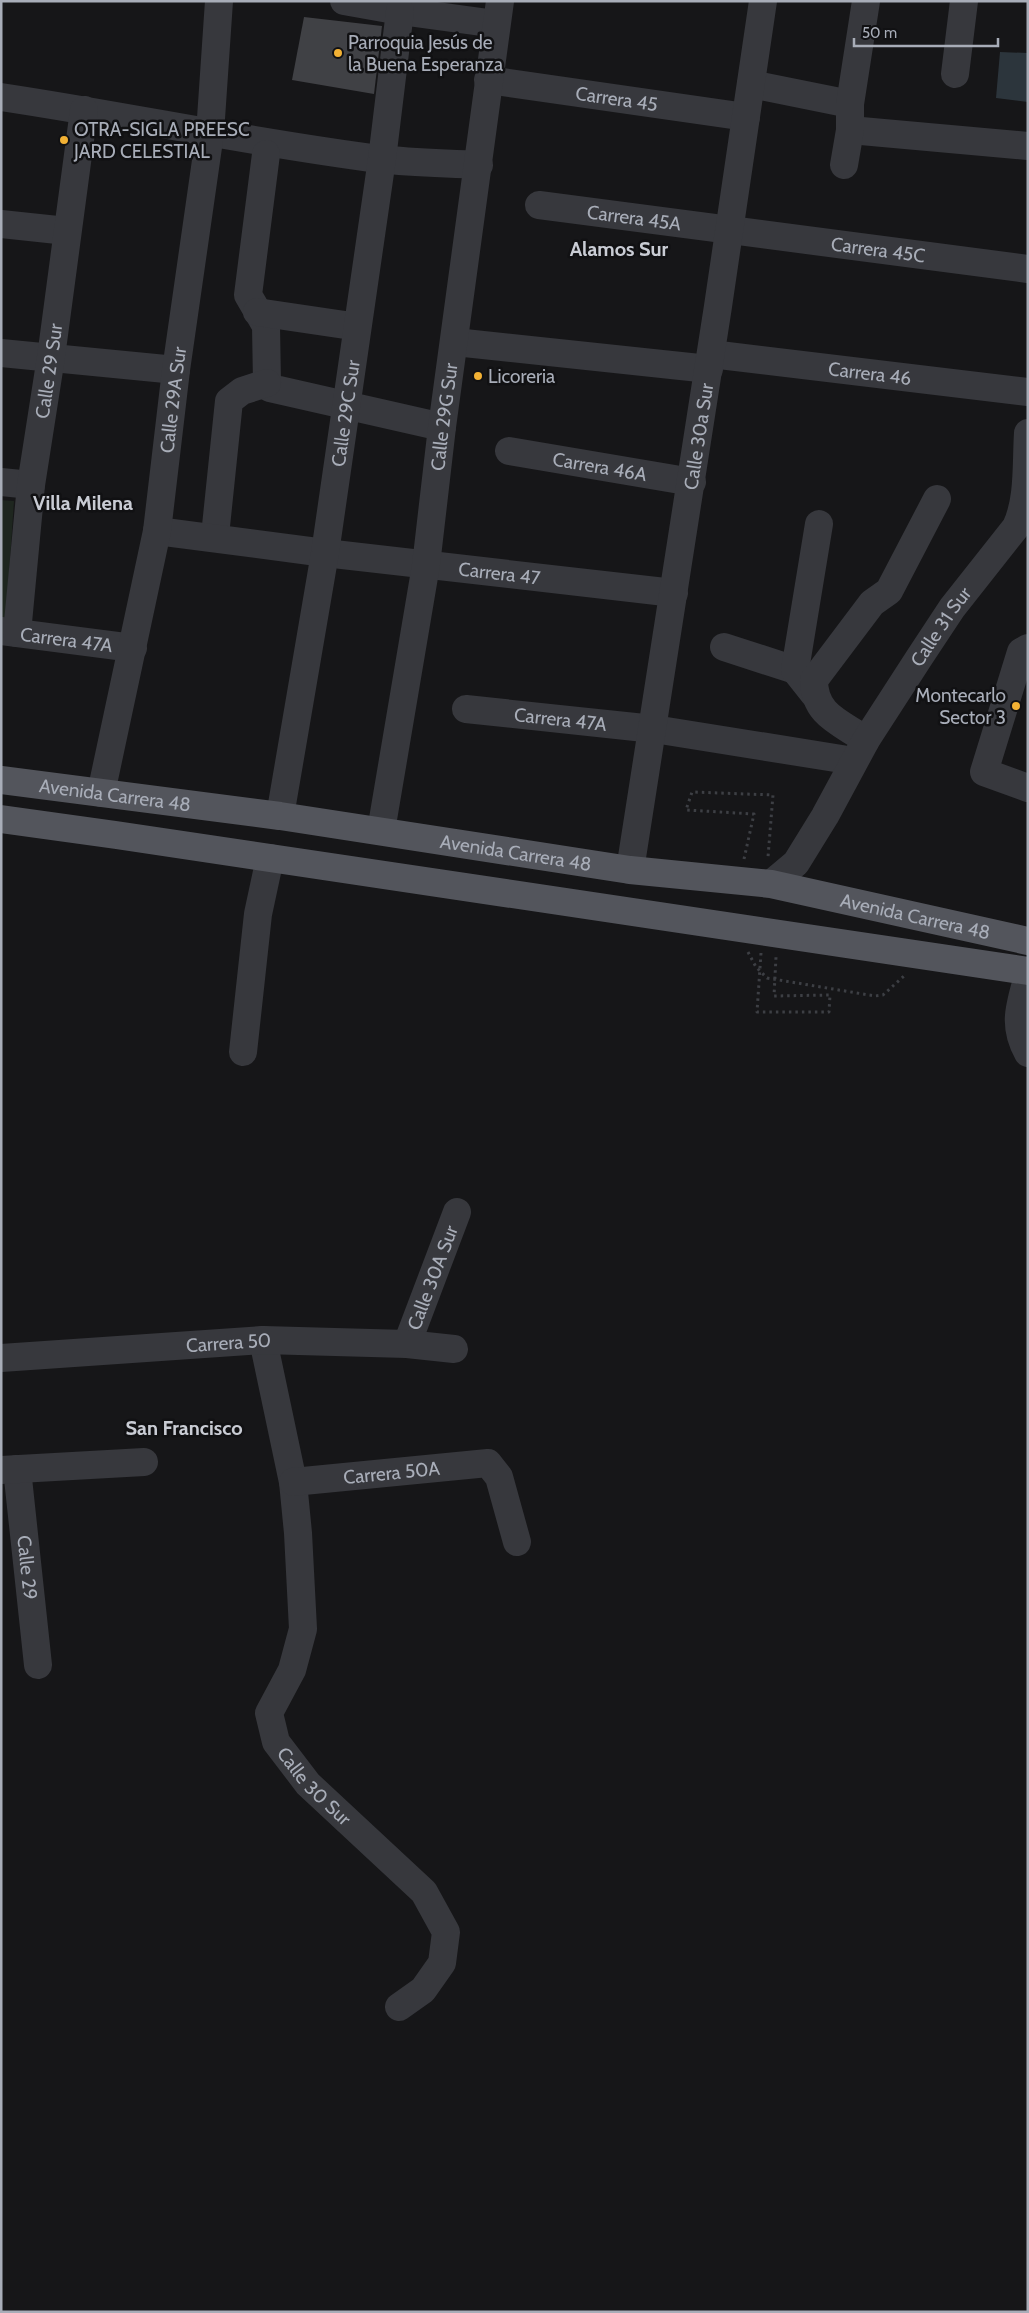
<svg xmlns="http://www.w3.org/2000/svg" width="1029" height="2313" viewBox="0 0 1029 2313" font-family="Cabin,sans-serif">
  <rect width="100%" height="100%" fill="#161618"/>
  <!-- green -->
  <path fill="#1e261f" d="M1,500L14,501L6,618L1,617Z"/>
  <!-- water -->
  <path fill="#2c353c" d="M1000,52L1028,53V102L996,98Z"/>
  <!-- building -->
  <path fill="#404145" d="M304,17L382,26L374,94L292,80Z"/>
  <g fill="none" stroke-linecap="round" stroke-linejoin="round">
    <!-- path -->
    <g stroke="#3d3f44" stroke-width="3" stroke-dasharray="2.5 4" stroke-linecap="butt">
      <path d="M744,859L754,814L686,810L692,792L773,795L768,857"/>
      <path d="M748,952L756,967L767,978L875,996L883,995L904,976"/>
      <path d="M761,953L757,1012H829L830,995L774,996L776,957"/>
    </g>
    <!-- minor -->
    <g stroke="#37383d" stroke-width="28">
      <path d="M344,1L400,11L496,24"/>
      <path d="M955,74L964,1"/>
      <path id="s1" d="M488,80L746,117"/>
      <path d="M751,84L850,104"/>
      <path d="M1,97C128,116 253,143 380,159C413,163 446,163 479,165"/>
      <path d="M850,130L1028,146"/>
      <path d="M266,154L248,295L266,326L267,383L270,388L442,427"/>
      <path d="M844,165L850,130V104L866,1"/>
      <path id="s2" d="M539,205L1028,269"/>
      <path d="M1,224L67,231"/>
      <path d="M257,312L345,325"/>
      <path d="M455,342L709,369"/>
      <path d="M1,353L176,370"/>
      <path id="s3" d="M711,354L1028,392"/>
      <path id="s4" d="M509,451L692,482"/>
      <path d="M1,482L31,485"/>
      <path d="M216,526L229,401L242,391L267,383"/>
      <path id="s5" d="M157,531L325,553L674,593"/>
      <path id="s6" d="M1,631L133,648"/>
      <path id="s7" d="M17,633L31,485L51,357L84,110"/>
      <path d="M724,647L795,670"/>
      <path d="M1028,648L1021,652L984,772L1028,788"/>
      <path d="M814,694L795,670L819,524"/>
      <path id="s8" d="M466,709L654,729L854,761"/>
      <path d="M866,740C840,722 814,715 814,680L872,603L889,591L937,499"/>
      <path id="s9" d="M101,793L157,531L176,370L210,133L219,1"/>
      <path id="s10" d="M280,816L325,553L382,159L400,11"/>
      <path id="s11" d="M381,831L426,565L442,427L500,1"/>
      <path id="s12" d="M630,870C677,581 721,291 763,1"/>
      <path id="s13" d="M771,884L796,863L825,816L866,740L919,658L952,608L1016,527C1029,499 1026,464 1028,433"/>
      <path d="M1028,976C1020,1005 1012,1025 1028,1053"/>
      <path d="M243,1052L258,914L270,858"/>
      <path id="s14" d="M263,1340L293,1482L298,1533L303,1629L292,1670L269,1713L276,1742L308,1784L424,1892L446,1932L442,1963L423,1990L399,2007"/>
      <path id="s15" d="M407,1344L457,1212"/>
      <path id="s16" d="M1,1358L263,1340L407,1344L454,1349"/>
      <path id="s17" d="M17,1469L38,1665"/>
      <path d="M1,1470L144,1462"/>
      <path id="s18" d="M293,1482L488,1463L499,1477L517,1542"/>
    </g>
    <!-- major -->
    <g stroke="#53555c" stroke-width="28">
      <path id="s19" d="M1,780L280,816L630,870L771,884L1028,941"/>
      <path d="M1,819L116,835L1028,971"/>
    </g>
  </g>
  <!-- markers -->
  <g fill="#f2b134" stroke="#111113" stroke-width="2">
    <circle cx="338" cy="53" r="5"/>
    <circle cx="64" cy="140" r="5"/>
    <circle cx="478" cy="376" r="5"/>
    <circle cx="1016" cy="706" r="5"/>
  </g>
  <g text-anchor="middle" dominant-baseline="central" stroke-width="5" stroke-linejoin="round" paint-order="stroke">
    <!-- poi labels -->
    <g font-size="19" fill="#a8adb8" stroke="#111113" text-anchor="start">
      <text x="348" y="42">Parroquia Jesús de<tspan x="348" dy="22">la Buena Esperanza</tspan></text>
      <text x="74" y="129">OTRA-SIGLA PREESC<tspan x="74" dy="22">JARD CELESTIAL</tspan></text>
      <text x="488" y="376">Licoreria</text>
      <text x="1006" y="695" text-anchor="end">Montecarlo<tspan x="1006" dy="22">Sector 3</tspan></text>
    </g>
    <!-- street labels -->
    <g font-size="19" fill="#a8adb8" stroke="#111113">
      <text stroke="none"><textPath href="#s1" startOffset="130">Carrera 45</textPath></text>
      <text stroke="none"><textPath href="#s2" startOffset="96">Carrera 45A</textPath></text>
      <text stroke="none"><textPath href="#s2" startOffset="342">Carrera 45C</textPath></text>
      <text stroke="none"><textPath href="#s7" startOffset="264">Calle 29 Sur</textPath></text>
      <text stroke="none"><textPath href="#s3" startOffset="160">Carrera 46</textPath></text>
      <text stroke="none"><textPath href="#s9" startOffset="400">Calle 29A Sur</textPath></text>
      <text stroke="none"><textPath href="#s10" startOffset="408">Calle 29C Sur</textPath></text>
      <text stroke="none"><textPath href="#s11" startOffset="419">Calle 29G Sur</textPath></text>
      <text stroke="none"><textPath href="#s12" startOffset="439">Calle 30a Sur</textPath></text>
      <text stroke="none"><textPath href="#s4" startOffset="92">Carrera 46A</textPath></text>
      <text stroke="none"><textPath href="#s5" startOffset="345">Carrera 47</textPath></text>
      <text stroke="none"><textPath href="#s13" startOffset="310">Calle 31 Sur</textPath></text>
      <text stroke="none"><textPath href="#s6" startOffset="66">Carrera 47A</textPath></text>
      <text stroke="none"><textPath href="#s8" startOffset="95">Carrera 47A</textPath></text>
      <text stroke="none"><textPath href="#s19" startOffset="115">Avenida Carrera 48</textPath></text>
      <text stroke="none"><textPath href="#s19" startOffset="520">Avenida Carrera 48</textPath></text>
      <text stroke="none"><textPath href="#s19" startOffset="925">Avenida Carrera 48</textPath></text>
      <text stroke="none"><textPath href="#s15" startOffset="71">Calle 30A Sur</textPath></text>
      <text stroke="none"><textPath href="#s16" startOffset="228">Carrera 50</textPath></text>
      <text stroke="none"><textPath href="#s18" startOffset="99">Carrera 50A</textPath></text>
      <text stroke="none"><textPath href="#s17" startOffset="99">Calle 29</textPath></text>
      <text stroke="none"><textPath href="#s14" startOffset="472">Calle 30 Sur</textPath></text>
    </g>
    <!-- neighbourhood labels -->
    <g font-size="20" font-weight="bold" fill="#c9ccd4" stroke="#111113">
      <text x="619" y="249">Alamos Sur</text>
      <text x="83" y="503">Villa Milena</text>
      <text x="184" y="1428">San Francisco</text>
    </g>
  </g>
  <!-- border -->
  <rect width="1029" height="2313" fill="none" stroke="#a8adb8" stroke-width="5"/>
  <!-- scale -->
  <path d="M854 38v8h144v-8" fill="none" stroke="#a8adb8" stroke-width="2.5"/>
  <text x="862" y="38" font-size="15" fill="#a8adb8" stroke="#111113" stroke-width="4" paint-order="stroke">50 m</text>
</svg>
